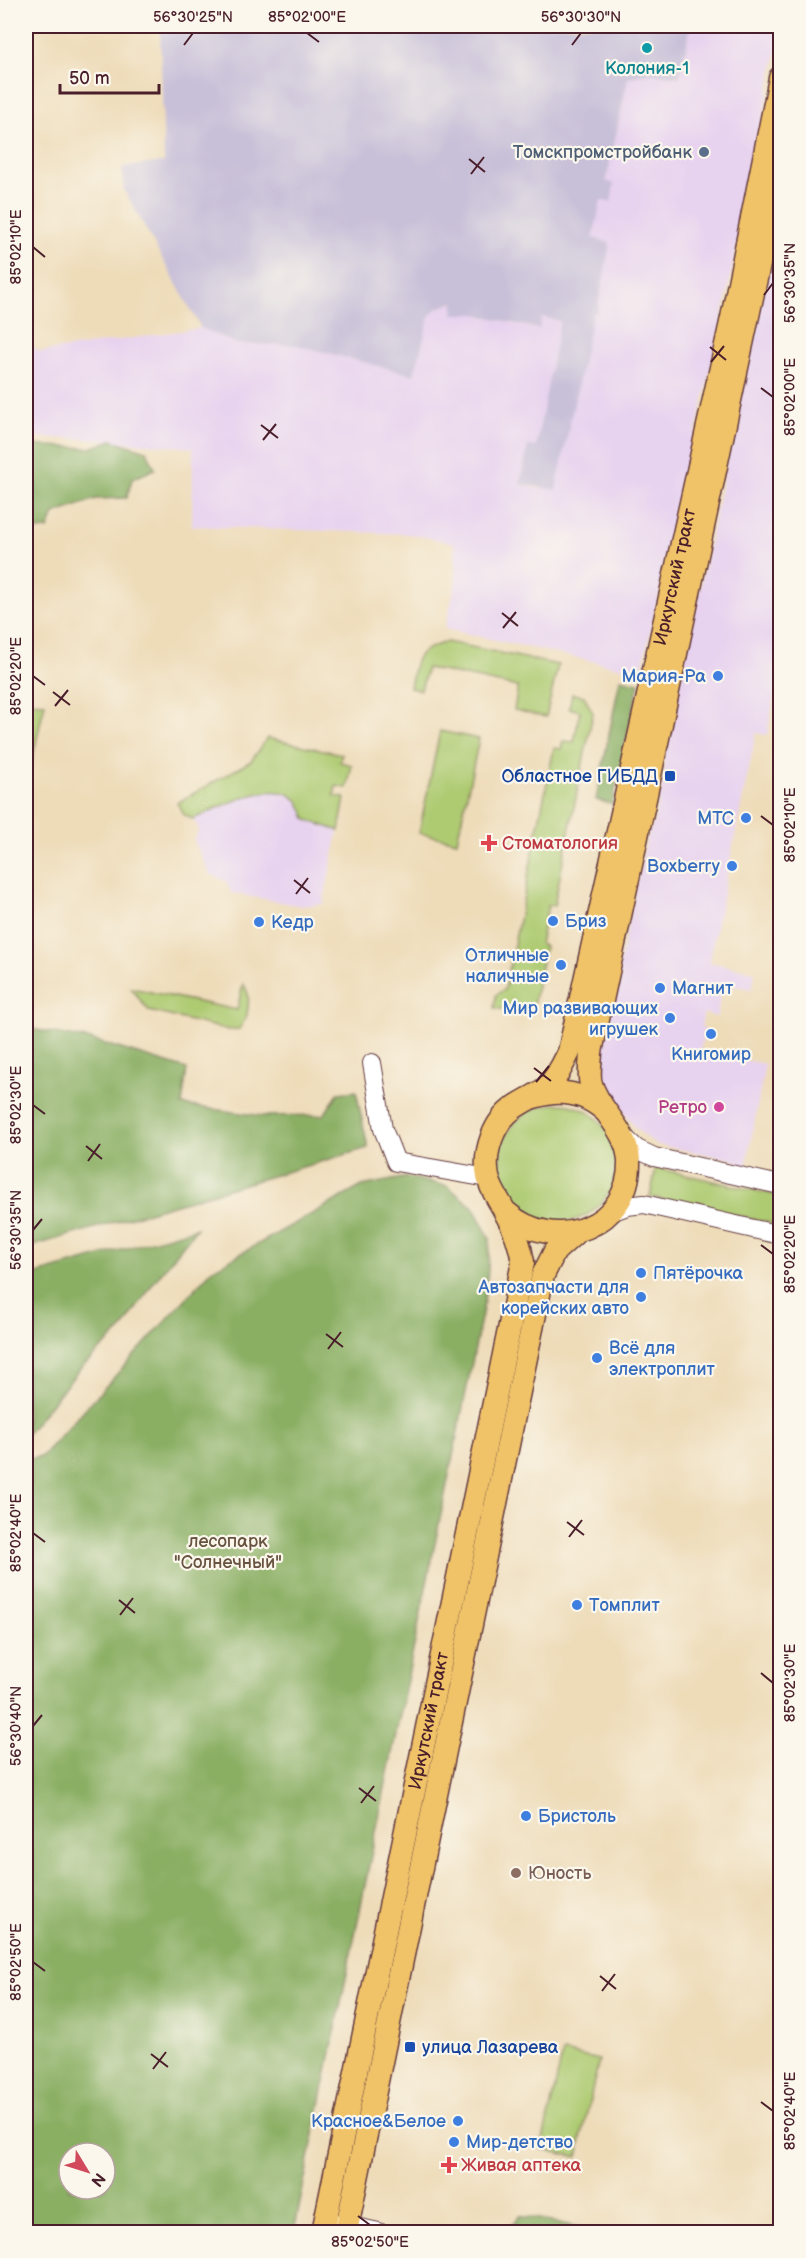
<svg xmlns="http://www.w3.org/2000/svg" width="806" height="2258" viewBox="0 0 806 2258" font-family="'Balsamiq Sans',sans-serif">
  <rect width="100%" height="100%" fill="#fbf7ec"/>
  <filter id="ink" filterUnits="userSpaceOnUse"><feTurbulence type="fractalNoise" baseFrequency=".0167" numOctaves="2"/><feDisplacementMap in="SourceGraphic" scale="12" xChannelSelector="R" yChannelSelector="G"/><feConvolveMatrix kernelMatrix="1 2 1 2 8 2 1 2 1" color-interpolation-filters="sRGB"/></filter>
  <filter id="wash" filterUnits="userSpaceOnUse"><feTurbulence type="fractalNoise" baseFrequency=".008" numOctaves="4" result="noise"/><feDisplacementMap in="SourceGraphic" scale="24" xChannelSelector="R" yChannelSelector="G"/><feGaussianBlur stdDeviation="1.35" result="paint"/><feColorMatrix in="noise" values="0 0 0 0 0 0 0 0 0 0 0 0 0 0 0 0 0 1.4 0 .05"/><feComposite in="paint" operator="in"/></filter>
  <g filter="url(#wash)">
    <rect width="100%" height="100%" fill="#eedcb9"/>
    <!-- built -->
    <g fill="#e7d2ef">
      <path d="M691,26H780V35L721,324L641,672L445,629L456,581L454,543L409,534L192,526L193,448L88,439L26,437V343L41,352L201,328L238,344L297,345L414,375L430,314L438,308L455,302L453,314H476L538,329L542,317L560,321L536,448L528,446L520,484L542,489L593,312H597L610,243L592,238L601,199L611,201L606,182L628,78L649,73L679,77Z"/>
      <path d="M780,207V655L777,654L774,670L779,672L767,735L756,733L709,962L755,972L752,989L722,983L717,1017L704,1013L701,1027L705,1028L700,1051L765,1064L746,1167L731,1159L658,1145L647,1138L634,1126L609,1091L603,1078L600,1054L647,837L654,822L665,772L664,759Z"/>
      <path d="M267,738L342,754L340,762L352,765L347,788L336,786L334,796L345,798L323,904L301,906L231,893L226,881L210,874L194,841L199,829L193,819L184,815L177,803L251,761Z"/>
    </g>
    <!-- industrial -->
    <path fill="#c8bfd8" d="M160,26H691L679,77L649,73L628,78L606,181L614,184L611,202L601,200L593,238L610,243L597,313L593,312L556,490L520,484L528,446L536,447L560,321L542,317L539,329L476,314H453L454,302L438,308L430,315L414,375L297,345L238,344L201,328L124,190L122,167L164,162Z"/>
    <!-- green -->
    <g fill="#aecb72" stroke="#7c754e" stroke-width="1.5">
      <path d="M447,642L558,665L546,717L514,710L518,687L427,668L421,690L410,688C416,657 414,651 447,642Z"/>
      <path d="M572,694L584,696L593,713L554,906L548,905L540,944L545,946L533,1006L517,1012L494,1008L496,995L505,989L554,748L561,749L563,741L574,742L580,711L569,708Z"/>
      <path d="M26,702L45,703L27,782L26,781Z"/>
      <path d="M440,731L479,739L457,841L419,833Z"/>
      <path d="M267,738L342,754L340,762L352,765L347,788L336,786L334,796L345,798L339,831L307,820C303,813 302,805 296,799C272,777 218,809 193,819L184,815L177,803L251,761Z"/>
      <path d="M243,984C253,996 248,1018 239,1029L229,1030L149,1011L131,988L237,1010Z"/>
      <circle cx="558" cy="1163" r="59"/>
      <path d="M656,1168L780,1196V1225L650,1197Z"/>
      <path d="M563,2052L599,2060L577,2157L541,2149Z"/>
    </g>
    <!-- forest -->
    <g fill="#8aaf64" stroke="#6a6748" stroke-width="1.5" fill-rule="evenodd">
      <path d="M112,440L147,451L155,469L132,479L127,498L96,499L54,514L48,529L26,531V445L90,448Z"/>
      <path d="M620,679L639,683L612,804L596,800Z"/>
      <path d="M26,1028L92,1040L187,1069L182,1105L263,1116L324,1115L338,1093L356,1091L368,1148L26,1248Z"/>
      <path d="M407,1177L447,1186L474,1208L490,1239L488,1270L483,1309L294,2232H26V1459L41,1457L213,1269L362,1186ZM69,2153H105V2189H69Z"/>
      <path d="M197,1228L154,1282L123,1328L78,1371L26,1435V1277Z"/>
      <path d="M520,2215L602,2232H511L510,2228Z"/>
    </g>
  </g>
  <g filter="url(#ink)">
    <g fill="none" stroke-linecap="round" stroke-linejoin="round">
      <!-- minor casing -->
      <g stroke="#633b40" stroke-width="20">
        <g id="minor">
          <path d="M372,1063L383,1129L396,1162L488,1178"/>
          <path d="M623,1136L637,1149L654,1157L780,1185"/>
          <path d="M608,1213L627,1206L644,1204L780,1235"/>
          <path d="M336,2223L379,2232"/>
        </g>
      </g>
      <!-- major casing -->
      <g stroke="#633b40" stroke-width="25">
        <g id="major">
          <path d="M534,1097C559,1089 584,1092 604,1110"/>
          <path d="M507,1213C555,1255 631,1227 629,1161C627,1129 600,1112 591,1084C588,1075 591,1061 591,1052L780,166"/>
          <path id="s1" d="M323,2232L523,1262C520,1244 515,1229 506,1214C500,1201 491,1191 488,1177C483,1151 494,1121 515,1107C525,1100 538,1095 547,1087C557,1078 563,1064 569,1052L732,318L780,78"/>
          <path d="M346,2232L543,1275L555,1251L575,1233"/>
        </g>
      </g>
      <!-- minor -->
      <use href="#minor" stroke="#fff" stroke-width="18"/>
      <!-- major -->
      <use href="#major" stroke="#f0c369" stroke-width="22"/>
    </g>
  </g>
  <!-- ticks -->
  <path fill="none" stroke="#4a1f2b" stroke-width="2" d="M307,33L319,42M184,45L193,33M572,45L581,33M469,159L485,172M471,174L484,157M33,247L45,257M764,295L773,283M710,347L726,360M711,362L724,346M761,388L773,397M261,425L278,438M263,440L276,424M502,613L518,626M503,628L516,612M33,676L45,685M53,692L70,705M55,706L68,690M761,816L773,825M294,880L310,893M296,894L308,878M534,1068L551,1081M536,1082L549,1066M33,1105L45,1114M86,1146L102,1159M88,1161L100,1144M33,1230L42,1219M761,1245L773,1254M326,1334L343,1347M328,1349L341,1332M567,1522L584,1535M33,1533L45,1542M569,1537L582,1520M119,1600L135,1613M120,1615L133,1598M761,1673L773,1683M33,1726L42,1715M359,1788L376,1801M361,1803L374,1786M33,1962L45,1971M600,1976L616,1989M602,1991L615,1974M151,2054L168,2067M153,2069L166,2052M761,2102L773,2111M358,2216L370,2225"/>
  <!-- markers -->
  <circle fill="#0f9aa8" stroke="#fbf7ec" stroke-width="2" cx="647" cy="48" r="6"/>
  <circle fill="#5c6f8a" stroke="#fbf7ec" stroke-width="2" cx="704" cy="152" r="6"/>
  <g fill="#3f7fe0" stroke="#fbf7ec" stroke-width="2">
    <circle cx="718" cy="676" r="6"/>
    <circle cx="746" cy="818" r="6"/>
    <circle cx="732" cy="866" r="6"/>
    <circle cx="553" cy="921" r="6"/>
    <circle cx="259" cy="922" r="6"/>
    <circle cx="561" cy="965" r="6"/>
    <circle cx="660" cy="988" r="6"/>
    <circle cx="670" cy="1018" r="6"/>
    <circle cx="711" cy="1034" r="6"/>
    <circle cx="641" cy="1273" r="6"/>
    <circle cx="641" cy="1297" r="6"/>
    <circle cx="597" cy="1358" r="6"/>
    <circle cx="577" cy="1605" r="6"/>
    <circle cx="526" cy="1816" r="6"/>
    <circle cx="458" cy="2121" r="6"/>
    <circle cx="454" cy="2142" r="6"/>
  </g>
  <g fill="#1a4fb4" stroke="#fbf7ec" stroke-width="2">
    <rect x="664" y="770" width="12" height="12" rx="3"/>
    <rect x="404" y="2041" width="12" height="12" rx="3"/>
  </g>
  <g fill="#e0444e" stroke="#fbf7ec" stroke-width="2">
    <path d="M486 834h6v6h6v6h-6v6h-6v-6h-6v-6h6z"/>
    <path d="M446 2156h6v6h6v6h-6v6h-6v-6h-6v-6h6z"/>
  </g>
  <circle fill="#d1479c" stroke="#fbf7ec" stroke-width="2" cx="719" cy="1107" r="6"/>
  <circle fill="#8d6e63" stroke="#fbf7ec" stroke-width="2" cx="516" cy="1873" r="6"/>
  <g text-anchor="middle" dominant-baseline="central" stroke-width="4.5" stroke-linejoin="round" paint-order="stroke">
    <!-- culture labels -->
    <g font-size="18" fill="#0d838f" stroke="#fbf7ec">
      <text x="647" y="68">Колония-1</text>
    </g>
    <!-- service labels -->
    <g font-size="18" fill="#4e5e75" stroke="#fbf7ec" text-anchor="end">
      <text x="692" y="152">Томскпромстройбанк</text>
    </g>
    <!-- street labels -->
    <g font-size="18" fill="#4a1f2b" stroke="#fbf7ec">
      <text stroke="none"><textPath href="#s1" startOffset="1728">Иркутский тракт</textPath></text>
      <text stroke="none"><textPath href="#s1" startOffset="522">Иркутский тракт</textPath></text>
    </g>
    <!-- shop labels -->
    <g font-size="18" fill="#366cbe" stroke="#fbf7ec" text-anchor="start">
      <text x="706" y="676" text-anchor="end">Мария-Ра</text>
      <text x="734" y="818" text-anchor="end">МТС</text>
      <text x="720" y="866" text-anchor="end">Boxberry</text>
      <text x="565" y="921">Бриз</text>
      <text x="271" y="922">Кедр</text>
      <text x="549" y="955" text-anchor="end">Отличные<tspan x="549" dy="21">наличные</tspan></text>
      <text x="672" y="988">Магнит</text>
      <text x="658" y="1008" text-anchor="end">Мир развивающих<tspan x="658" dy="21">игрушек</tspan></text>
      <text x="711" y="1054" text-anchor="middle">Книгомир</text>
      <text x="653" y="1273">Пятёрочка</text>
      <text x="629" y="1287" text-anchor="end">Автозапчасти для<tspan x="629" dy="21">корейских авто</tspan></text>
      <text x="609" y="1348">Всё для<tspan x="609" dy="21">электроплит</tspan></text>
      <text x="589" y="1605">Томплит</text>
      <text x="538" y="1816">Бристоль</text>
      <text x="446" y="2121" text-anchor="end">Красное&amp;Белое</text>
      <text x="466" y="2142">Мир-детство</text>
    </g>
    <!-- transit labels -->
    <g font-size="18" fill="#164399" stroke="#fbf7ec" text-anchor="end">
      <text x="658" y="776">Областное ГИБДД</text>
      <text x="422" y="2047" text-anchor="start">улица Лазарева</text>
    </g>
    <!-- health labels -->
    <g font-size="18" fill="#be3a42" stroke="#fbf7ec" text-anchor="start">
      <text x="502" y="843">Стоматология</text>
      <text x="461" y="2165">Живая аптека</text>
    </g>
    <!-- hotel labels -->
    <g font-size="18" fill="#b23c85" stroke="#fbf7ec" text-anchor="end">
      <text x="707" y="1107">Ретро</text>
    </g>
    <!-- park labels -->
    <g font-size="18" fill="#685340" stroke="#fbf7ec">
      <text x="228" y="1541">лесопарк<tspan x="228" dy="21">"Солнечный"</tspan></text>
    </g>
    <!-- education labels -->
    <g font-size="18" fill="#785e54" stroke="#fbf7ec" text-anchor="start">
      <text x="528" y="1873">Юность</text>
    </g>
  </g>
  <!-- margin -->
  <rect width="806" height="2258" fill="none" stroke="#fbf7ec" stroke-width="66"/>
  <!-- north arrow -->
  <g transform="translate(87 2171) rotate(128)"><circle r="28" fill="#fbf7ec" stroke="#b4a19f" stroke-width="1.5"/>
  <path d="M0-4.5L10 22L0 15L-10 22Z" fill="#d1495b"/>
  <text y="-9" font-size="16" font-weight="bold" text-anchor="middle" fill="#4a1f2b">N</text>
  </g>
  <!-- scale -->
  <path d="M60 84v9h99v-9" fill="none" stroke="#4a1f2b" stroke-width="3"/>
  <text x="69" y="84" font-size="18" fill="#4a1f2b" stroke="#fbf7ec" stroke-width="4.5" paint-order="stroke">50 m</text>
  <rect x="33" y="33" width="740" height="2192" fill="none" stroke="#4a1f2b" stroke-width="2"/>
  <g font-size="15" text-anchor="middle" fill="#4a1f2b">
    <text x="193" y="22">56°30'25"N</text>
    <text x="307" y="22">85°02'00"E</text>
    <text x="581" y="22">56°30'30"N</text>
    <text transform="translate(16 247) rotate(-90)" y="5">85°02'10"E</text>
    <text transform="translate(790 283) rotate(-90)" y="5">56°30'35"N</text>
    <text transform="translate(790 397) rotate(-90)" y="5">85°02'00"E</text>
    <text transform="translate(16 676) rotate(-90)" y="5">85°02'20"E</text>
    <text transform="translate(790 825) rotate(-90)" y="5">85°02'10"E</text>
    <text transform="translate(16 1105) rotate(-90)" y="5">85°02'30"E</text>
    <text transform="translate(16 1230) rotate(-90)" y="5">56°30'35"N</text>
    <text transform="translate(790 1254) rotate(-90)" y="5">85°02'20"E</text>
    <text transform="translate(16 1533) rotate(-90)" y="5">85°02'40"E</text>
    <text transform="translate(790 1683) rotate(-90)" y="5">85°02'30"E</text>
    <text transform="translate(16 1726) rotate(-90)" y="5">56°30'40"N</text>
    <text transform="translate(16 1962) rotate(-90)" y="5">85°02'50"E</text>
    <text transform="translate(790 2111) rotate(-90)" y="5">85°02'40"E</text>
    <text x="370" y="2247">85°02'50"E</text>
  </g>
</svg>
